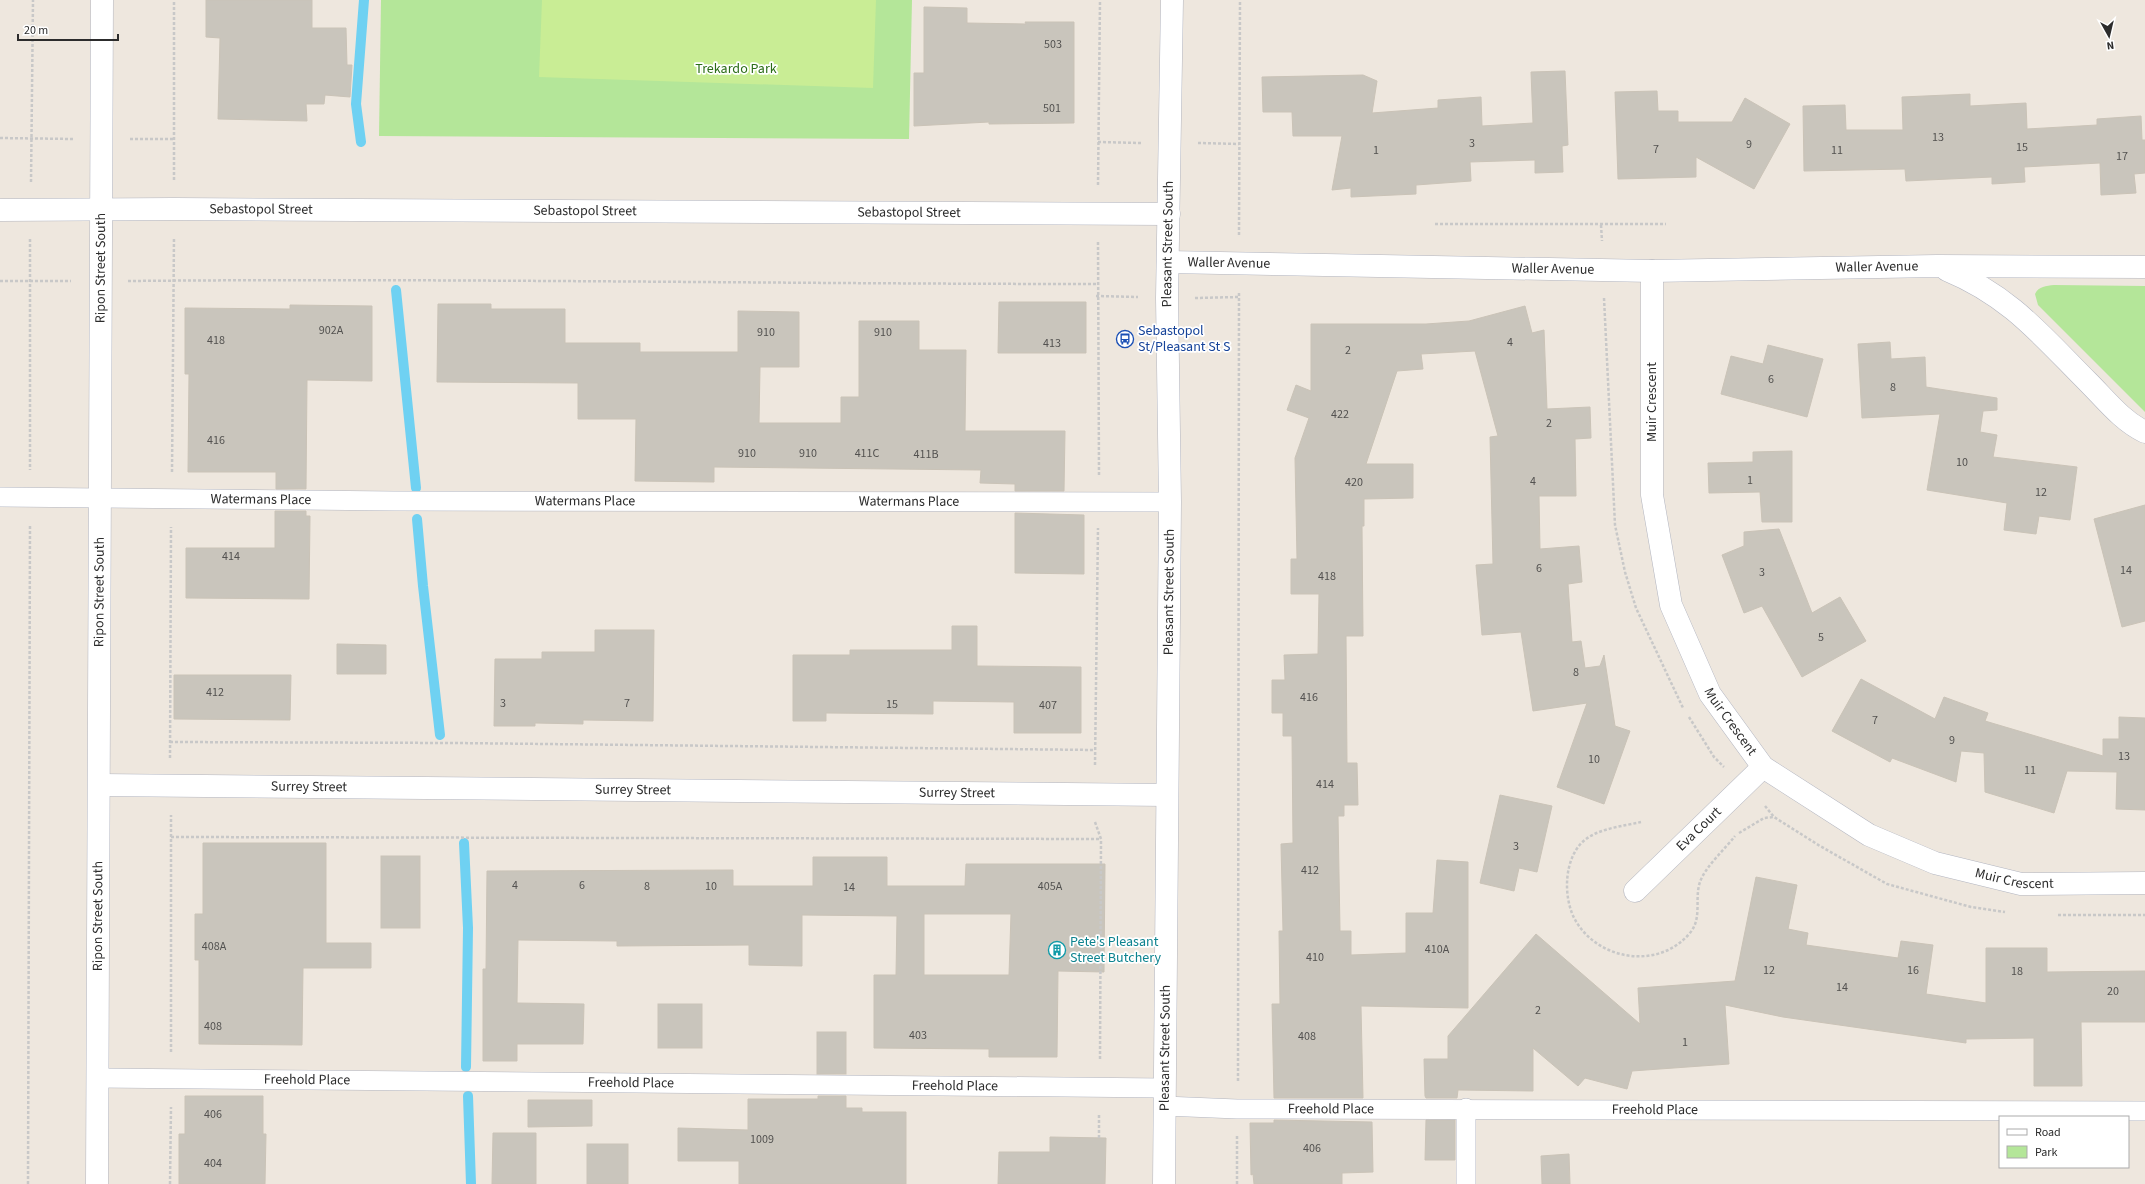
<svg xmlns="http://www.w3.org/2000/svg" width="2145" height="1184" viewBox="0 0 2145 1184" font-family="'Source Sans 3',sans-serif">
  <rect width="100%" height="100%" fill="#eee7de"/>
  <!-- green -->
  <g fill="#b4e699">
    <path d="M381,0H912L909,139L379,136Z"/>
    <path d="M2054,285L2145,286V412L2038,305L2035,294C2039,286 2046,286 2054,285Z"/>
  </g>
  <!-- pitch -->
  <path fill="#c9ed95" d="M542,0H876L873,88L539,77Z"/>
  <g fill="none" stroke-linecap="round" stroke-linejoin="round">
    <!-- stream -->
    <g stroke="#6fd1f2" stroke-width="10">
      <path d="M361,142L356,104L364,0"/>
      <path d="M396,290L416,488"/>
      <path d="M417,519L423,586L440,735"/>
      <path d="M464,843L468,928L466,1067"/>
      <path d="M468,1096L471,1184"/>
    </g>
  </g>
  <!-- building -->
  <g fill="#c9c5bc" stroke="#cac3b7" fill-rule="evenodd">
    <path d="M206,0H312V28H346L347,65H352L350,97L325,95L324,104H306L307,121L218,119L220,38L206,37Z"/>
    <path d="M924,7L967,8V23L1026,24L1025,22H1074V123L989,124V122L914,126V73H924Z"/>
    <path d="M1565,71L1568,145L1562,146L1563,172L1535,173V160L1470,162L1471,181L1416,185V194L1351,197V188L1332,190L1342,136H1293L1292,112H1263L1262,77L1363,75L1377,81L1372,113L1438,108V100L1481,97L1482,126L1533,123L1531,72Z"/>
    <path d="M1657,91L1658,111H1678V122H1732L1745,98L1790,124L1754,189L1696,157V177L1618,179L1615,92Z"/>
    <path d="M1970,94V106L2026,103L2027,129L2097,125V119L2141,116L2142,140H2145V173L2134,174L2136,193L2101,195L2100,163L2024,167L2025,182L1992,184V177L1906,181L1905,169L1804,171L1803,106L1845,105L1846,130H1903L1902,97Z"/>
    <path d="M999,302H1086V353H998Z"/>
    <path d="M438,304H491V309H565V343H640V352H738V311L799,312V367H760L759,423H841V397H859V321H919V350H966L965,431H1065L1064,491H1015V484L980,483L981,470L714,467V482L635,481L636,419H578V383L437,382Z"/>
    <path d="M290,305L372,306V381L307,380L306,489H276V472H188L189,374H185V308L290,309Z"/>
    <path d="M1525,306L1532,333L1544,330L1547,409L1590,407L1591,438L1575,439L1576,496H1539L1540,549L1579,546L1582,582L1568,584L1572,642L1581,641L1585,668L1600,666L1604,655L1615,726L1630,731L1604,804L1557,787L1587,703L1533,711L1521,632L1482,635L1476,565L1493,564L1490,437L1498,436L1475,351L1421,354L1423,369L1397,371L1366,464H1413V498L1364,499V526H1362L1363,636H1346L1347,763H1357L1358,805H1344V816H1338L1340,931H1351V955L1406,953V913H1433L1437,860L1468,862V1008L1361,1006L1363,1098H1274L1272,1004H1280L1279,931H1283L1281,844L1293,843L1292,736H1283V713H1272V680H1285L1284,655L1318,654L1319,594H1291V559H1297L1295,458L1309,418L1287,410L1296,385L1311,391V324H1426L1469,321Z"/>
    <path d="M1890,342L1891,359L1925,357L1926,387L1997,398V410L1983,411L1980,432L1997,435L1993,457L2077,467L2070,520L2039,516L2036,534L2004,530L2007,503L1927,490L1940,414L1862,418L1858,344Z"/>
    <path d="M1768,345L1823,359L1807,417L1721,394L1731,356L1763,364Z"/>
    <path d="M1792,451V522H1762L1760,492L1709,493L1708,463L1753,462V452Z"/>
    <path d="M2145,505V621L2122,627L2094,519Z"/>
    <path d="M275,511H306V516H310L309,599L186,598V548H275Z"/>
    <path d="M1015,513L1084,515V574L1015,573Z"/>
    <path d="M1779,529L1812,613L1840,597L1866,641L1802,677L1762,606L1744,613L1722,555L1744,546V532Z"/>
    <path d="M952,626H977V666L1081,667V733H1014V702L933,701V714L826,713V721H793V655H850V650H952Z"/>
    <path d="M595,630H654L653,721L583,720V724L535,723V726H494L495,659H542V652H595Z"/>
    <path d="M337,644L386,645V674H337Z"/>
    <path d="M174,675H291L290,720L174,719Z"/>
    <path d="M1861,679L1935,719L1944,697L1988,713L1985,721L2103,756V739H2119V717L2145,718V810L2116,809L2117,772L2067,771L2054,813L1985,792L1984,753L1961,751L1956,782L1892,758L1890,762L1832,731Z"/>
    <path d="M1500,795L1552,806L1537,872L1519,868L1514,891L1480,883Z"/>
    <path d="M203,843H326V943H371V968H303L302,1045L199,1044V960H195V914H203Z"/>
    <rect x="381" y="856" width="39" height="72"/>
    <path d="M813,857H887V886H965L966,864H1105L1104,972L1058,971L1057,1057H989V1049L874,1048V975H896L897,916L802,915V966L749,965V945L617,946V941L518,940L517,1003L584,1004L583,1044H517V1061H483V969H486L487,871L733,870V886H813ZM924,914H1011L1009,975H924Z"/>
    <path d="M1756,877L1797,885L1788,929L1808,933L1806,945L1898,958L1901,941L1933,945L1926,994L1986,1003V948H2047V972L2145,971V1022H2081L2082,1086H2034V1038L1966,1039V1043L1783,1017L1725,1005L1729,1064L1632,1071L1627,1089L1585,1078L1578,1086L1533,1048V1091L1458,1090L1457,1098H1426L1425,1096L1424,1059H1448V1036L1536,934L1640,1024L1638,988L1735,981Z"/>
    <rect x="658" y="1004" width="44" height="44"/>
    <rect x="817" y="1032" width="29" height="42"/>
    <path d="M185,1096H263V1134H266L265,1184H179V1134H185Z"/>
    <path d="M818,1096H846V1108H862V1112H906V1184H739V1161H678V1128L748,1130V1099H818Z"/>
    <path d="M528,1100H592V1126L528,1127Z"/>
    <path d="M1274,1120L1372,1122L1373,1172L1342,1173V1184H1254L1253,1174L1251,1175L1250,1123H1274Z"/>
    <path d="M1426,1120H1455V1160H1425Z"/>
    <path d="M493,1133H536V1184H492Z"/>
    <path d="M1050,1137L1106,1138L1105,1184H998L999,1152H1050Z"/>
    <rect x="587" y="1144" width="41" height="40"/>
    <path d="M1569,1154L1570,1184H1542L1541,1156Z"/>
  </g>
  <g fill="none" stroke-linecap="round" stroke-linejoin="round">
    <!-- lane casing -->
    <g stroke="#b2b5c0" stroke-width="20">
      <g id="lane">
        <path id="s1" d="M0,497L394,501L1170,502"/>
        <path id="s2" d="M97,1078L1164,1088"/>
        <path id="s3" d="M1164,1106L1237,1109L2145,1111"/>
        <path d="M1466,1108V1184"/>
      </g>
    </g>
    <!-- street casing -->
    <g stroke="#b2b5c0" stroke-width="23">
      <g id="street">
        <path id="s4" d="M0,210L174,209L1169,214"/>
        <path id="s5" d="M1168,262L1652,271L1937,266L2145,267"/>
        <path d="M1947,270C2010,296 2041,335 2088,382C2106,400 2122,421 2145,432"/>
        <path id="s6" d="M1652,271V495L1671,605L1710,694L1763,767L1869,835L1935,863L2021,884L2145,883"/>
        <path id="s7" d="M100,785L1167,795"/>
        <path id="s8" d="M1635,891L1763,767"/>
        <path id="s9" d="M97,1184L102,0"/>
      </g>
    </g>
    <!-- secondary casing -->
    <g stroke="#b2b5c0" stroke-width="23">
      <g id="secondary">
        <path id="s10" d="M1164,1184L1170,502L1167,298L1172,0"/>
      </g>
    </g>
    <!-- path -->
    <g stroke="#c8c8c8" stroke-width="2.5" stroke-dasharray="3 2" stroke-linecap="butt">
      <path d="M0,138L73,139"/>
      <path d="M130,139H175"/>
      <path d="M1098,142L1141,143"/>
      <path d="M1198,143L1239,144"/>
      <path d="M174,180V0"/>
      <path d="M31,182L33,0"/>
      <path d="M1098,185L1100,0"/>
      <path d="M1435,224H1666"/>
      <path d="M1601,225L1602,241"/>
      <path d="M1239,235L1240,0"/>
      <path d="M30,239V470"/>
      <path d="M1098,242L1099,475"/>
      <path d="M0,281H71"/>
      <path d="M128,281C451,278 774,284 1097,284"/>
      <path d="M1096,296L1138,297"/>
      <path d="M1195,298L1239,297"/>
      <path d="M1604,298L1615,525L1625,572L1636,608L1683,708"/>
      <path d="M172,472L174,237"/>
      <path d="M1689,717L1714,757L1724,767"/>
      <path d="M170,742L455,743L1095,750"/>
      <path d="M170,758L171,527"/>
      <path d="M1095,765L1098,528"/>
      <path d="M1765,806L1774,817L1820,846L1887,884L1971,907L2005,912"/>
      <path d="M1095,822L1101,839L1100,1060"/>
      <path d="M1641,822C1624,826 1601,828 1586,839C1563,856 1562,900 1577,923C1601,961 1659,969 1689,934C1703,919 1694,899 1700,882C1705,867 1725,849 1735,836"/>
      <path d="M1739,833L1764,818L1774,817"/>
      <path d="M171,837L1101,839"/>
      <path d="M2058,915H2145"/>
      <path d="M171,1052V815"/>
      <path d="M1238,1081L1239,292"/>
      <path d="M1237,1136V1184"/>
      <path d="M1099,1138V1115"/>
      <path d="M28,1184L30,525"/>
      <path d="M170,1184L171,1107"/>
    </g>
    <!-- lane -->
    <use href="#lane" stroke="#fff" stroke-width="19"/>
    <!-- street -->
    <use href="#street" stroke="#fff" stroke-width="22"/>
    <!-- secondary -->
    <use href="#secondary" stroke="#fff" stroke-width="22"/>
  </g>
  <!-- icons -->
  <defs>
    <g id="bus-ring" transform="scale(0.9)"><circle r="9.5" fill="#fff" stroke="#1a4fb4" stroke-width="1.5"/><path d="M-5-6H5V4H4V6H2V4H-2V6H-4V4H-5ZM-3.5-4V0h7V-4ZM-3.5 1.2v1.5H-2V1.2ZM2 1.2v1.5H3.5V1.2Z" fill="#1a4fb4"/></g>
    <g id="building-ring" transform="scale(0.9)"><circle r="9.5" fill="#fff" stroke="#0f9aa8" stroke-width="1.5"/><path d="M-4-6H4V6H1V3H-1V6H-4ZM-2.5-4.3h1.7v1.8h-1.7ZM.8-4.3h1.7v1.8H.8ZM-2.5-1h1.7V.8h-1.7ZM.8-1h1.7V.8H.8Z" fill="#0f9aa8"/></g>
  </defs>
  <g fill-rule="evenodd">
    <use href="#bus-ring" x="1125" y="339"/>
    <use href="#building-ring" x="1057" y="950"/>
  </g>
  <g text-anchor="middle" dominant-baseline="central" stroke-width="3.5" stroke-linejoin="round" paint-order="stroke">
    <!-- number labels -->
    <g font-size="12" fill="#535250">
      <text x="1053" y="44">503</text>
      <text x="1052" y="108">501</text>
      <text x="1938" y="137">13</text>
      <text x="1472" y="143">3</text>
      <text x="1749" y="144">9</text>
      <text x="2022" y="147">15</text>
      <text x="1656" y="149">7</text>
      <text x="1376" y="150">1</text>
      <text x="1837" y="150">11</text>
      <text x="2122" y="156">17</text>
      <text x="331" y="330">902A</text>
      <text x="766" y="332">910</text>
      <text x="883" y="332">910</text>
      <text x="216" y="340">418</text>
      <text x="1510" y="342">4</text>
      <text x="1052" y="343">413</text>
      <text x="1348" y="350">2</text>
      <text x="1771" y="379">6</text>
      <text x="1893" y="387">8</text>
      <text x="1340" y="414">422</text>
      <text x="1549" y="423">2</text>
      <text x="216" y="440">416</text>
      <text x="747" y="453">910</text>
      <text x="808" y="453">910</text>
      <text x="867" y="453">411C</text>
      <text x="926" y="454">411B</text>
      <text x="1962" y="462">10</text>
      <text x="1750" y="480">1</text>
      <text x="1533" y="481">4</text>
      <text x="1354" y="482">420</text>
      <text x="2041" y="492">12</text>
      <text x="231" y="556">414</text>
      <text x="1539" y="568">6</text>
      <text x="2126" y="570">14</text>
      <text x="1762" y="572">3</text>
      <text x="1327" y="576">418</text>
      <text x="1821" y="637">5</text>
      <text x="1576" y="672">8</text>
      <text x="215" y="692">412</text>
      <text x="1309" y="697">416</text>
      <text x="503" y="703">3</text>
      <text x="627" y="703">7</text>
      <text x="892" y="704">15</text>
      <text x="1048" y="705">407</text>
      <text x="1875" y="720">7</text>
      <text x="1952" y="740">9</text>
      <text x="2124" y="756">13</text>
      <text x="1594" y="759">10</text>
      <text x="2030" y="770">11</text>
      <text x="1325" y="784">414</text>
      <text x="1516" y="846">3</text>
      <text x="1310" y="870">412</text>
      <text x="515" y="885">4</text>
      <text x="582" y="885">6</text>
      <text x="647" y="886">8</text>
      <text x="711" y="886">10</text>
      <text x="1050" y="886">405A</text>
      <text x="849" y="887">14</text>
      <text x="214" y="946">408A</text>
      <text x="1437" y="949">410A</text>
      <text x="1315" y="957">410</text>
      <text x="1769" y="970">12</text>
      <text x="1913" y="970">16</text>
      <text x="2017" y="971">18</text>
      <text x="1842" y="987">14</text>
      <text x="2113" y="991">20</text>
      <text x="1538" y="1010">2</text>
      <text x="213" y="1026">408</text>
      <text x="918" y="1035">403</text>
      <text x="1307" y="1036">408</text>
      <text x="1685" y="1042">1</text>
      <text x="213" y="1114">406</text>
      <text x="762" y="1139">1009</text>
      <text x="1312" y="1148">406</text>
      <text x="213" y="1163">404</text>
    </g>
    <!-- park labels -->
    <g font-size="14" fill="#2b6d18" stroke="#fff">
      <text x="736" y="69">Trekardo Park</text>
    </g>
    <!-- street labels -->
    <g font-size="14" fill="#2c2c2c" stroke="#fff">
      <text stroke="none"><textPath href="#s4" startOffset="261">Sebastopol Street</textPath></text>
      <text stroke="none"><textPath href="#s4" startOffset="585">Sebastopol Street</textPath></text>
      <text stroke="none"><textPath href="#s4" startOffset="909">Sebastopol Street</textPath></text>
      <text stroke="none"><textPath href="#s10" startOffset="940">Pleasant Street South</textPath></text>
      <text stroke="none"><textPath href="#s5" startOffset="61">Waller Avenue</textPath></text>
      <text stroke="none"><textPath href="#s5" startOffset="709">Waller Avenue</textPath></text>
      <text stroke="none"><textPath href="#s9" startOffset="916">Ripon Street South</textPath></text>
      <text stroke="none"><textPath href="#s5" startOffset="385">Waller Avenue</textPath></text>
      <text transform="translate(1652 402) rotate(-90)">Muir Crescent</text>
      <text stroke="none"><textPath href="#s1" startOffset="261">Watermans Place</textPath></text>
      <text stroke="none"><textPath href="#s1" startOffset="585">Watermans Place</textPath></text>
      <text stroke="none"><textPath href="#s1" startOffset="909">Watermans Place</textPath></text>
      <text stroke="none"><textPath href="#s9" startOffset="592">Ripon Street South</textPath></text>
      <text stroke="none"><textPath href="#s10" startOffset="592">Pleasant Street South</textPath></text>
      <text stroke="none"><textPath href="#s6" startOffset="467">Muir Crescent</textPath></text>
      <text stroke="none"><textPath href="#s7" startOffset="209">Surrey Street</textPath></text>
      <text stroke="none"><textPath href="#s7" startOffset="533">Surrey Street</textPath></text>
      <text stroke="none"><textPath href="#s7" startOffset="857">Surrey Street</textPath></text>
      <text stroke="none"><textPath href="#s8" startOffset="89">Eva Court</textPath></text>
      <text stroke="none"><textPath href="#s6" startOffset="802">Muir Crescent</textPath></text>
      <text stroke="none"><textPath href="#s9" startOffset="268">Ripon Street South</textPath></text>
      <text stroke="none"><textPath href="#s10" startOffset="136">Pleasant Street South</textPath></text>
      <text stroke="none"><textPath href="#s2" startOffset="210">Freehold Place</textPath></text>
      <text stroke="none"><textPath href="#s2" startOffset="534">Freehold Place</textPath></text>
      <text stroke="none"><textPath href="#s2" startOffset="858">Freehold Place</textPath></text>
      <text stroke="none"><textPath href="#s3" startOffset="167">Freehold Place</textPath></text>
      <text stroke="none"><textPath href="#s3" startOffset="491">Freehold Place</textPath></text>
    </g>
    <!-- transit labels -->
    <g font-size="14" fill="#164399" stroke="#fff" text-anchor="start">
      <text x="1138" y="331">Sebastopol<tspan x="1138" dy="16">St/Pleasant St S</tspan></text>
    </g>
    <!-- culture labels -->
    <g font-size="14" fill="#0d838f" stroke="#fff" text-anchor="start">
      <text x="1070" y="942">Pete's Pleasant<tspan x="1070" dy="16">Street Butchery</tspan></text>
    </g>
  </g>
  <!-- legend -->
  <rect x="1999" y="1116" width="130" height="52" fill="#ffffff" stroke="#ababab"/>
  <rect x="2007" y="1129" width="20" height="6" fill="#ffffff" stroke="#ababab"/>
  <text x="2035" y="1136" font-size="12" fill="#2c2c2c">Road</text>
  <rect x="2007" y="1146" width="20" height="12" fill="#b4e699" stroke="#ababab"/>
  <text x="2035" y="1156" font-size="12" fill="#2c2c2c">Park</text>
  <!-- north arrow -->
  <g transform="translate(2109 36) rotate(172)" stroke="#ffffff" stroke-width="3" paint-order="stroke">
  <path d="M0-3L7 15L0 10L-7 15Z" fill="#2c2c2c"/>
  <text y="-6" font-size="11" font-weight="bold" text-anchor="middle" fill="#2c2c2c">N</text>
  </g>
  <!-- scale -->
  <path d="M18 34v6h100v-6" fill="none" stroke="#2c2c2c" stroke-width="2"/>
  <text x="24" y="34" font-size="12" fill="#2c2c2c" stroke="#ffffff" stroke-width="3" paint-order="stroke">20 m</text>
</svg>
